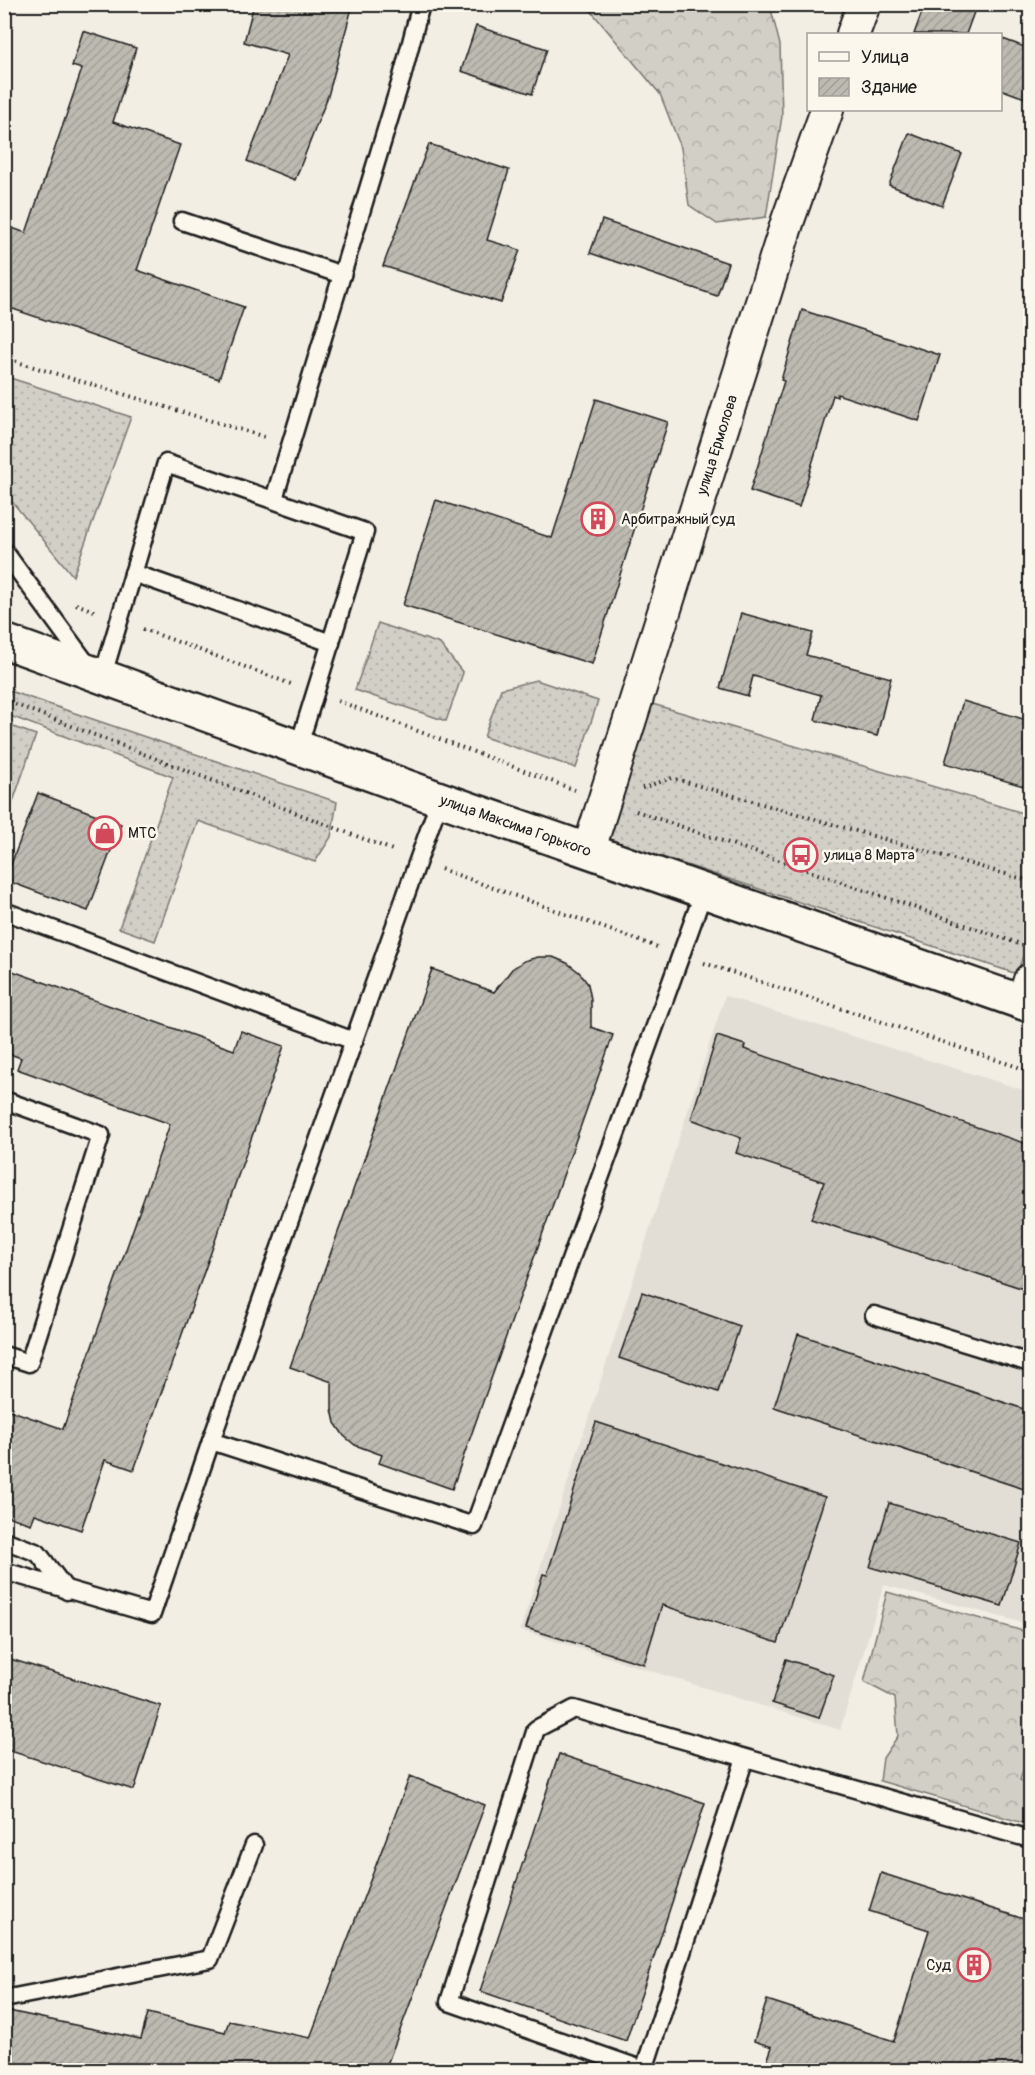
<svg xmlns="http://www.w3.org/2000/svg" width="1035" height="2075" viewBox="0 0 1035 2075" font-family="Pangolin,sans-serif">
  <defs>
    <pattern id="grass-dots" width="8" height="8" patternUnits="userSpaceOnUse" patternTransform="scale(1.5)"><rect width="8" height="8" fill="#d2cfc6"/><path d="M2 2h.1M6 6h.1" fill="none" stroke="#b4b1aa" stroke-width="1.8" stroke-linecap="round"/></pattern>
    <pattern id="forest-crowns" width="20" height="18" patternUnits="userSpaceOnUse" patternTransform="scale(1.5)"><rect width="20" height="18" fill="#d2cfc6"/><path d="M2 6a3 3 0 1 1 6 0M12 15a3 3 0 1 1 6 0" fill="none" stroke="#b4b1aa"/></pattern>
    <pattern id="building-hatch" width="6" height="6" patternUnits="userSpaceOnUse" patternTransform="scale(1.5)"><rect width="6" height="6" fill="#bdbab1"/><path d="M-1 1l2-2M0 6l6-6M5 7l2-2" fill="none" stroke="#a29f98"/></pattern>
  </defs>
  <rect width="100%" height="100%" fill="#f2eee4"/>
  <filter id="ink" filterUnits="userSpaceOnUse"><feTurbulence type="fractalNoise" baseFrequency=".0167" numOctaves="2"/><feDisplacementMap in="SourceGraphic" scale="12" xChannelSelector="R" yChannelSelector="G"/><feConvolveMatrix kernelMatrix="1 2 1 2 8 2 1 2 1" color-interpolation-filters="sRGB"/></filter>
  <g filter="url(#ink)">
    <!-- built -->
    <path fill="#e2ded5" d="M725,996L1030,1092V1614L1027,1624L884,1585L840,1730L520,1630Z"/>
    <!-- grass -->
    <g fill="url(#grass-dots)" stroke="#777671" stroke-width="1.5">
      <path d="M4,376L131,417L73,576L5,493Z"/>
      <path d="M378,623L440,644L463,673L446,721L355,690Z"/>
      <path d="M536,680L598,701L576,768L484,737L501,689Z"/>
      <path d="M4,689L337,802L331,837L315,862L198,821L155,941L119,928L173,777L5,714Z"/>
      <path d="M649,703L1030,815V934L1017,974L608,839Z"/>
      <path d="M5,724L36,735L5,825L4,724Z"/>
    </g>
    <!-- forest -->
    <g fill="url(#forest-crowns)" stroke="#777671" stroke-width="1.5">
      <path d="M586,5H770L780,45L782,116L766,217L717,224L689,205L681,148L660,94Z"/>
      <path d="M887,1592L1030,1633V1748L1020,1780L1030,1784V1825L880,1781L883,1758L898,1736L895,1698L864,1682Z"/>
    </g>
    <!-- building -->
    <g fill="url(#building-hatch)" stroke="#1c1c1c" stroke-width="1.5">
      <path d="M254,4H353L328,96L295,180L247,161L288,55L244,42Z"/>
      <path d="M925,4H977L966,34H914Z"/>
      <path d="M476,26L547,49L532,94L461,71Z"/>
      <path d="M83,31L136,48L113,122L180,145L137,270L244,307L219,379L4,306V225L26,233L82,69L72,66Z"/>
      <path d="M1000,38L1030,49V100L1000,89Z"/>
      <path d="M909,133L962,154L942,206L889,185Z"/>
      <path d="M429,144L509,170L487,240L520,250L501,303L383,266Z"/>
      <path d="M602,220L728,263L717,296L590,253Z"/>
      <path d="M802,310L940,355L919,421L837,394V397L833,395L799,507L750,491L784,381L781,380Z"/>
      <path d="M596,399L668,422L592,664L403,605L436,500L552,538Z"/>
      <path d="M741,613L813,633L806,655L891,678L877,736L815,720L821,695L753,676L748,696L720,688Z"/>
      <path d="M963,701L1030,721V788L945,763Z"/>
      <path d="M38,793L121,824L88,911L5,880Z"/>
      <path d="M538,957H553L567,963L579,972L588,984L591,999V1027L613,1035L452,1489L379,1463L382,1455L355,1445L344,1436L335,1423L332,1409V1382L290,1367L432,969L494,992L512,969L524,961Z"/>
      <path d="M4,968L234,1050L241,1031L284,1046L134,1470L105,1460L81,1530L35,1514L31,1524L4,1515V1408L63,1429L170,1124L17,1069L21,1058L4,1052Z"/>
      <path d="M717,1036L745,1045L744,1049L1030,1145V1291L811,1219L824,1182L736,1153L741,1138L691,1119Z"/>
      <path d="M642,1292L740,1326L718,1392L619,1358Z"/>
      <path d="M798,1334L1030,1411V1491L774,1407Z"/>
      <path d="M596,1422L825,1497L778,1643L662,1605L644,1664L526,1628L543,1574L547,1575Z"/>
      <path d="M889,1503L1021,1543L1002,1606L870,1567Z"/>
      <path d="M4,1657L161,1706L134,1790L4,1749Z"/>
      <path d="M786,1659L834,1675L819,1718L772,1703Z"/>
      <path d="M559,1754L705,1803L626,2041L480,1991Z"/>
      <path d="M410,1776L485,1805L385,2070H4V2010L141,2039L148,2013L225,2032L229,2021L310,2038Z"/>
      <path d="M881,1873L1030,1921V2070H764L772,2047L754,2041L767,2000L894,2041L929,1930L869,1911Z"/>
    </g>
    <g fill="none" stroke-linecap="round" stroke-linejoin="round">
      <!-- service casing -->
      <g stroke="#1c1c1c" stroke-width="21">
        <g id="service">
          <path d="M182,221L342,275"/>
          <path d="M274,499L402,77L421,4"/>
          <path d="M4,551L89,667"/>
          <path d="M133,573L331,643"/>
          <path d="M103,675L166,463L365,532L299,745"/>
          <path d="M440,799L211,1441L474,1526L704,891"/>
          <path d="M4,911L354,1041"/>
          <path d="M4,1100L101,1135L29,1363L4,1355"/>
          <path d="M874,1315L1030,1363"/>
          <path d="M4,1540L38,1553L67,1591"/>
          <path d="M4,1571L152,1614L211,1441"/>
          <path d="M745,1758L644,2070L449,2002L536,1729L574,1709L1030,1839"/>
          <path d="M4,1999L210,1959L254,1845"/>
        </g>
      </g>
      <!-- minor casing -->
      <g stroke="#1c1c1c" stroke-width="36">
        <g id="minor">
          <path d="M853,34L864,4"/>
          <path id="s1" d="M589,849L788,220L827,110"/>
          <path d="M1023,1003L1030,980"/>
        </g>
      </g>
      <!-- secondary casing -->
      <g stroke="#1c1c1c" stroke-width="38">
        <g id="secondary">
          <path id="s2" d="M4,641L440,799L1030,1005"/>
        </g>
      </g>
      <!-- path -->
      <g stroke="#1c1c1c" stroke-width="4" stroke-dasharray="1.5 4.5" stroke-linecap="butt">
        <path d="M4,358L265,437"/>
        <path d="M76,604L94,611"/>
        <path d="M143,629L291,684"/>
        <path d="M4,700L395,851"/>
        <path d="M338,701L575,790"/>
        <path d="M642,788L672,778L1030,881"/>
        <path d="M636,811L1026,946"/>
        <path d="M441,869L657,947"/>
        <path d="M704,963L1030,1071"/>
      </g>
      <!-- service -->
      <use href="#service" stroke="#fbf7ec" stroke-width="16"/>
      <!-- minor -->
      <use href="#minor" stroke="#fbf7ec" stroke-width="32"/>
      <!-- secondary -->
      <use href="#secondary" stroke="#fbf7ec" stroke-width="33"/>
    </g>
  </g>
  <!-- icons -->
  <defs>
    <g id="building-ring" transform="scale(1.725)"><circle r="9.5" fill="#fbf7ec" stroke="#d1495b" stroke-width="1.5"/><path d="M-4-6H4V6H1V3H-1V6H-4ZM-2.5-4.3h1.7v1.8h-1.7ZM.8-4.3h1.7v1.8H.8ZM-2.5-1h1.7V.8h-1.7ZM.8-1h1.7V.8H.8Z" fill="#d1495b"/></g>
    <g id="shop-ring" transform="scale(1.725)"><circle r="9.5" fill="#fbf7ec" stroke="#d1495b" stroke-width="1.5"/><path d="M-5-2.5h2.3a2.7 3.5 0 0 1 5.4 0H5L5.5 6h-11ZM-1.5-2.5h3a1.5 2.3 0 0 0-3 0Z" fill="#d1495b"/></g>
    <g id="bus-ring" transform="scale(1.725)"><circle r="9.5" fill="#fbf7ec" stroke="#d1495b" stroke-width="1.5"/><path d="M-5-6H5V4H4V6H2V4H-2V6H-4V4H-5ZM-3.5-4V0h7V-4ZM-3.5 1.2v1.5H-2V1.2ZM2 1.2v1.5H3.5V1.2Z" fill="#d1495b"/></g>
  </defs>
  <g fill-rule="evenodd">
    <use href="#building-ring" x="598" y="519"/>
    <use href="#shop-ring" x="105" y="833"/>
    <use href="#bus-ring" x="801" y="855"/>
    <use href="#building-ring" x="974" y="1965"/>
  </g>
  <g text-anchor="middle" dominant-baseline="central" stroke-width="5" stroke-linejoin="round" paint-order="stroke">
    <!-- street labels -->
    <g font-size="15" fill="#1c1c1c" stroke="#fbf7ec">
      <text stroke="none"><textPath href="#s1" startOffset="424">улица Ермолова</textPath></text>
      <text stroke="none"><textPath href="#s2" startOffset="544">улица Максима Горького</textPath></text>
    </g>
    <!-- poi labels -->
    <g font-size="15" fill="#1c1c1c" stroke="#fbf7ec" text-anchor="start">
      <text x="621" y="519">Арбитражный суд</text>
      <text x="128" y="833">МТС</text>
      <text x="824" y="855">улица 8 Марта</text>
      <text x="951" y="1965" text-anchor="end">Суд</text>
    </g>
  </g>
  <!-- margin -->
  <rect width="1035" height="2075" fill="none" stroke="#fbf7ec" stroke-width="24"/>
  <rect x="12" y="12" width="1011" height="2051" fill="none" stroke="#1c1c1c" stroke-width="2" filter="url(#ink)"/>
  <!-- legend -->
  <rect x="807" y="33" width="195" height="78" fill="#fbf7ec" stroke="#a29f99" stroke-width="1.5"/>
  <rect x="819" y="52" width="30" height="9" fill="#fbf7ec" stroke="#a29f99" stroke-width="1.5"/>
  <text x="861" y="63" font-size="18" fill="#1c1c1c">Улица</text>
  <rect x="819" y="78" width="30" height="18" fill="url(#building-hatch)" stroke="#a29f99" stroke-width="1.5"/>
  <text x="861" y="93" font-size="18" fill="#1c1c1c">Здание</text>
</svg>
